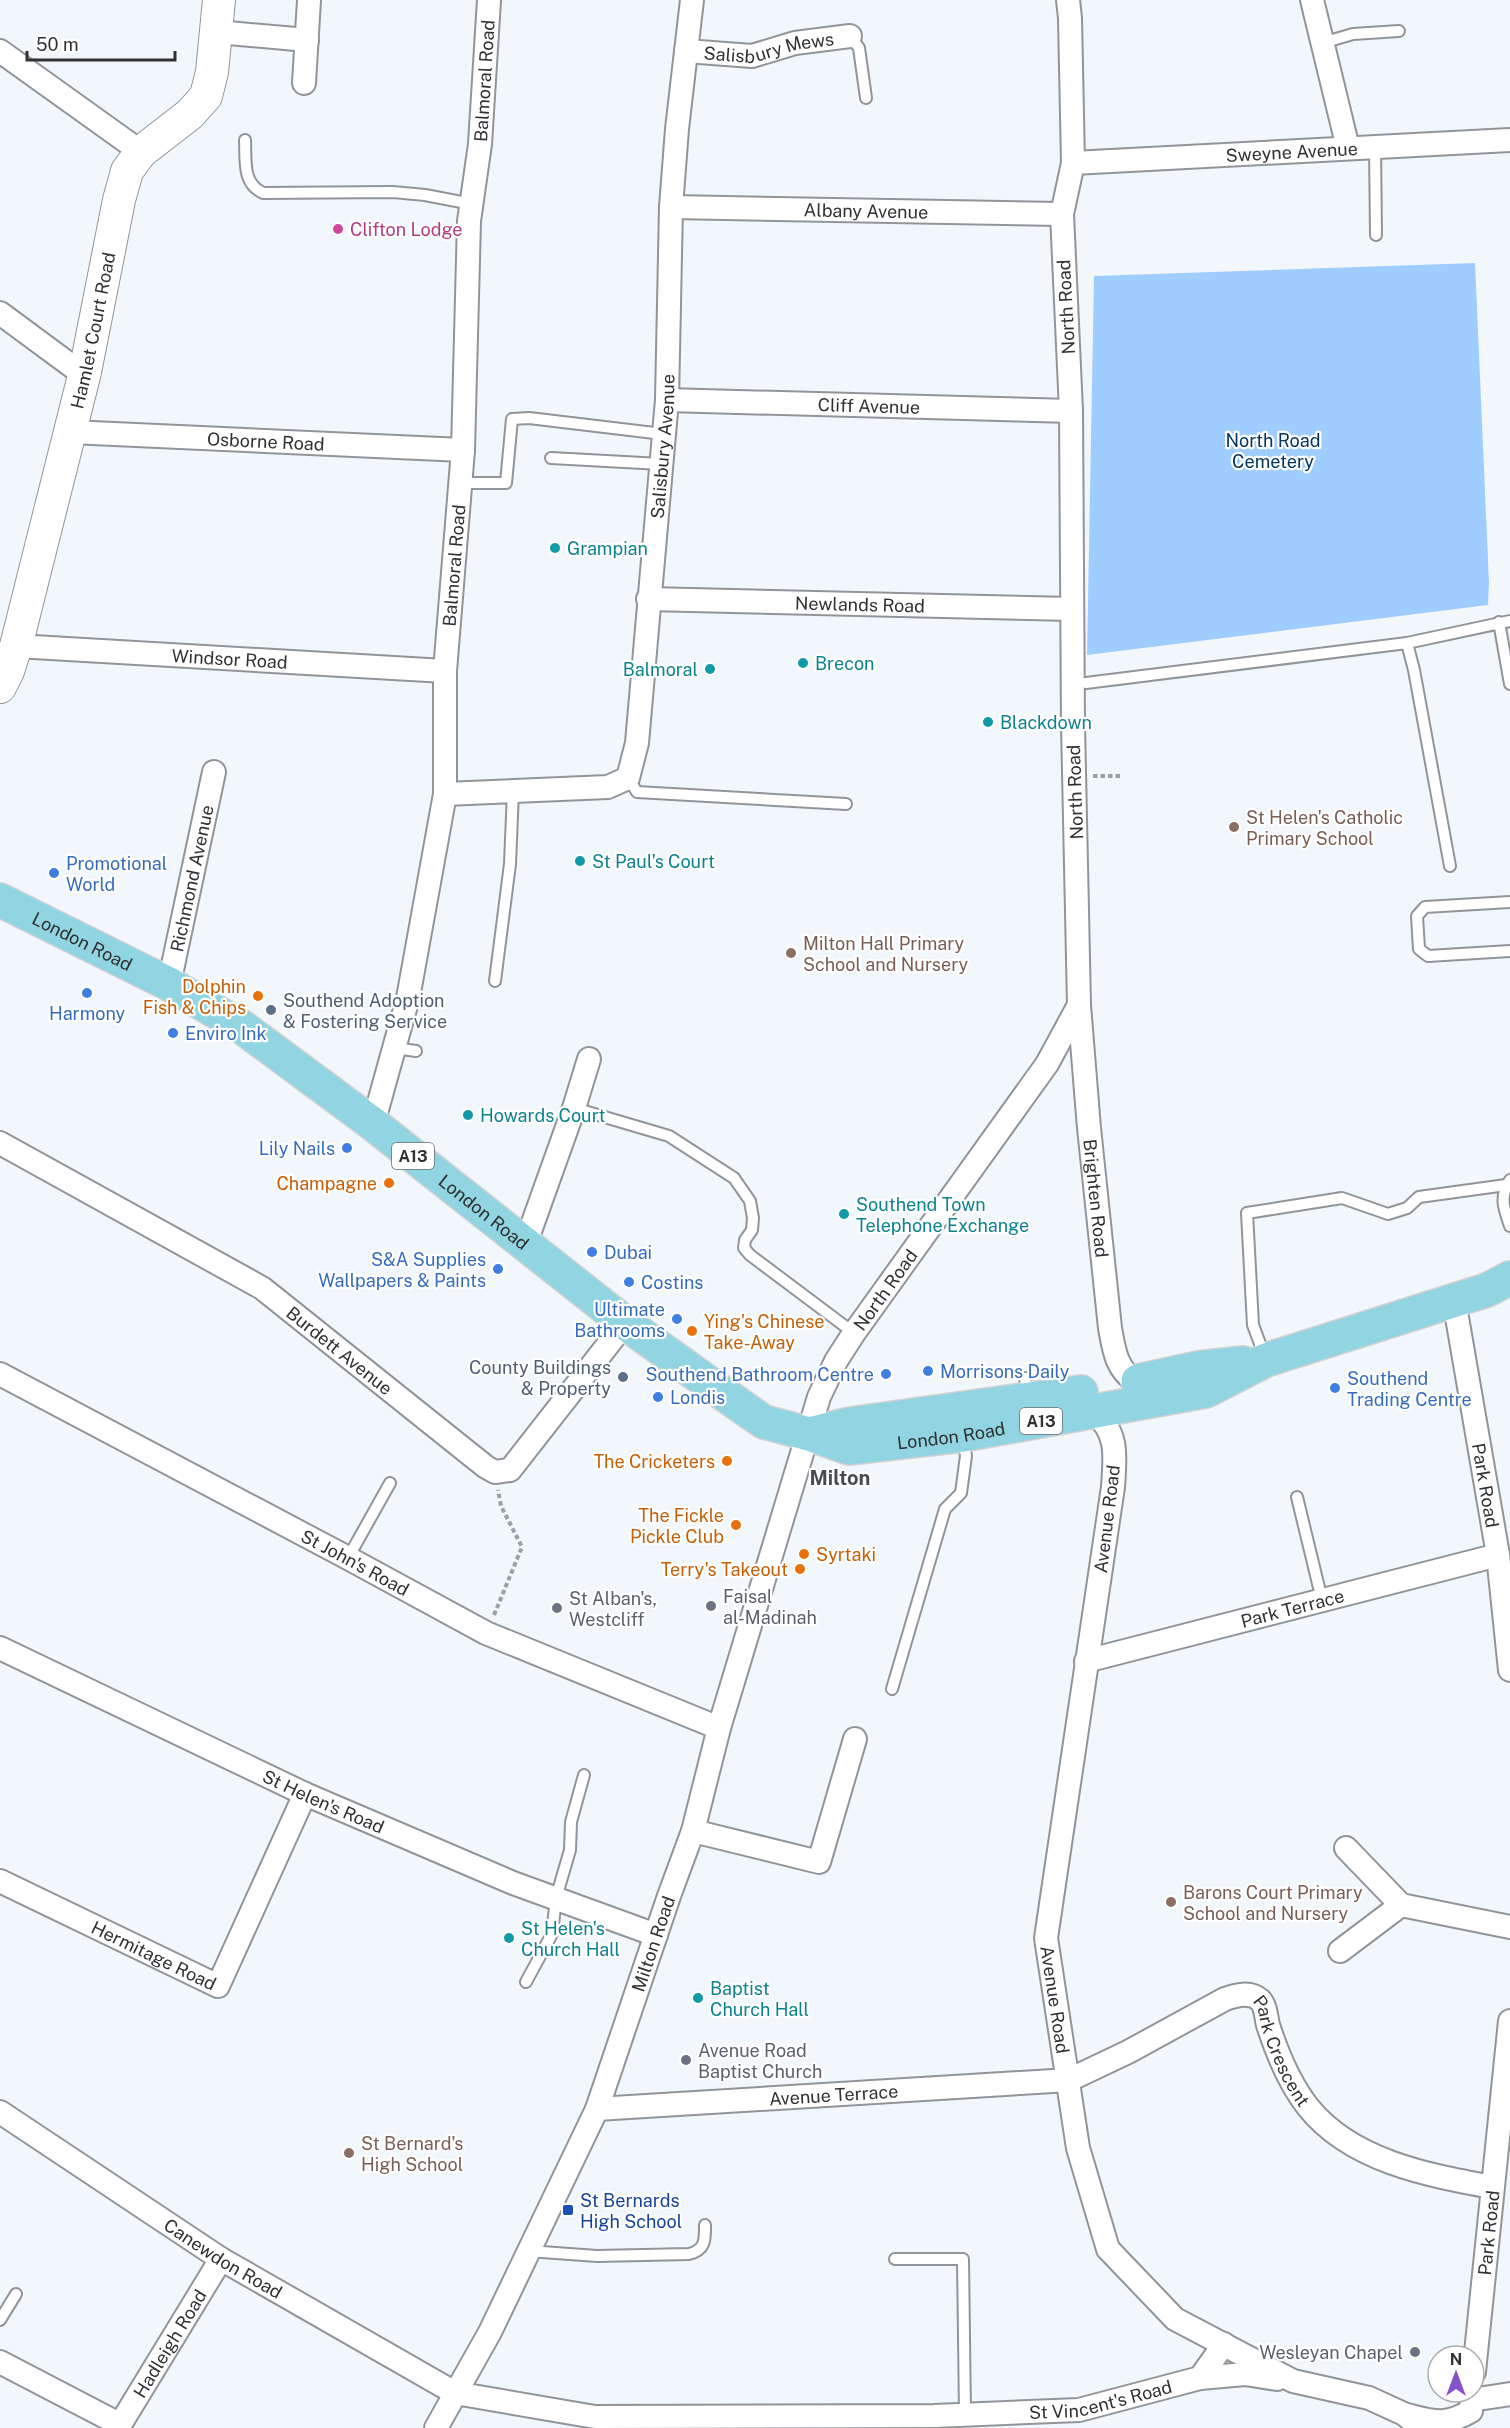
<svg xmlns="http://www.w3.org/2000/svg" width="1510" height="2428" viewBox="0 0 1510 2428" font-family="'Public Sans',sans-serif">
  <rect width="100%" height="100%" fill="#f2f7fc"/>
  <!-- green -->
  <path fill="#9fcdff" d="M1475,263L1489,583L1488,605L1087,655L1094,276Z"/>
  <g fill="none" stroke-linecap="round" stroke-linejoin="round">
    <!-- lane casing -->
    <g stroke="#91959a" stroke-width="14">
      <g id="lane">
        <path d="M850,36L859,48L866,98"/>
        <path d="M1322,43L1353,34L1399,31"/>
        <path d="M245,140C246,161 242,183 263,193L393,192L425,195L472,204"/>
        <path d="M1375,146L1376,235"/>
        <path d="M551,458L661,464"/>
        <path d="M460,483H506L512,419L529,418L663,434"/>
        <path d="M1499,622L1510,684"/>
        <path d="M1407,643L1414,670L1450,866"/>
        <path d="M1086,683L1407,643L1510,621"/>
        <path d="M628,778L637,792L846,804"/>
        <path d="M1510,902L1425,907L1417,916L1419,949L1428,956L1510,951"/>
        <path d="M495,981L510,864L513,791"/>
        <path d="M394,1048L416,1051"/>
        <path d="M574,1108L669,1136L734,1178L750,1201L753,1218L752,1230L745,1240L744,1248L750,1255L854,1333"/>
        <path d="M1510,1180C1499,1197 1504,1209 1510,1226"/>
        <path d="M1265,1357L1253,1325L1247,1213L1342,1198L1388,1214L1407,1208L1419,1197L1506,1185"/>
        <path d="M1025,1378L1027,1397"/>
        <path d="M1297,1497L1322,1600"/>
        <path d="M348,1558L390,1483"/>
        <path d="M892,1689L945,1509L961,1493L966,1456L963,1439"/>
        <path d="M526,1982L552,1934L556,1898L570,1850L571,1822L584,1775"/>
        <path d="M528,2251L597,2256L689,2254C706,2250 705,2239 705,2225"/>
        <path d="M895,2259H963L965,2414"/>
        <path d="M0,2320L16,2294"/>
      </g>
    </g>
    <!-- street casing -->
    <g stroke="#91959a" stroke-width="26">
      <g id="street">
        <path d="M1312,0L1348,148"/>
        <path d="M217,32L307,40"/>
        <path d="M0,51L141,152"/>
        <path id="s1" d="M686,51L752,56L795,43L850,36"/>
        <path d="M304,83L309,0"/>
        <path id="s2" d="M1073,163L1510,140"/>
        <path id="s3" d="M671,207L1062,214"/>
        <path d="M0,313L73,367L85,372"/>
        <path id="s4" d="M667,400L1071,411"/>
        <path id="s5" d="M70,432L463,450"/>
        <path id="s6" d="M648,599L1072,609"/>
        <path id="s7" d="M16,646L445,671"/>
        <path id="s8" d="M445,794L608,787L628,778L637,743L667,400L671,207L677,129L692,0"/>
        <path id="s9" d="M169,984L214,772"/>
        <path id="s10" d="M1079,1005L1089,1128L1110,1328C1114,1350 1116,1369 1136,1382"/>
        <path id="s11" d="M373,1124L408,998L445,794V671L463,450L469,221L480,144L489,0"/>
        <path id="s12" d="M0,1143L262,1288L486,1467L495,1472L510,1470L625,1323"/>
        <path d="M525,1245L574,1108L589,1059"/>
        <path id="s13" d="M1454,1300L1498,1555L1510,1670"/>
        <path id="s14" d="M0,1374L348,1558L486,1633L719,1728"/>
        <path id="s15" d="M1093,1412C1119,1432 1115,1457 1113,1487L1046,1938L1078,2148L1108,2249L1175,2319L1293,2381L1369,2398L1404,2414L1422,2428"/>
        <path id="s16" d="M0,1648L305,1794L513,1883L656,1935"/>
        <path id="s17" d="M1086,1661L1498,1555"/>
        <path d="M693,1831L819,1862L855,1739"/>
        <path d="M1346,1848L1401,1905L1510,1927"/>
        <path id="s18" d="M0,1881L218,1986L305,1794"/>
        <path d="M1340,1951L1401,1905"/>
        <path id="s19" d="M597,2109L1069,2080L1128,2052L1225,1999C1236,1995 1250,1991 1260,2000C1266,2006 1266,2017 1268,2025C1277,2053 1290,2084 1308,2107C1351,2161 1427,2175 1492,2187"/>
        <path id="s20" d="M0,2112L221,2259L455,2393L595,2417L934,2416L1079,2410L1200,2378L1224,2344"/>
        <path d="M0,2362L119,2424"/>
        <path id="s21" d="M1474,2372L1510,2021"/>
        <path d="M1200,2378L1245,2374L1277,2379"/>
        <path d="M1471,2400L1510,2394"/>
        <path d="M1407,2415C1435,2422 1445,2426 1471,2411"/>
        <path id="s22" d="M118,2428L221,2259"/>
        <path id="s23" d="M436,2428L490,2332L597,2109L669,1896L693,1831L719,1728L819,1397L836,1361L854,1333L1047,1064L1079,1005L1073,725L1071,411L1062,214L1073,163L1070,18L1068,0"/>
      </g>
    </g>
    <!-- secondary casing -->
    <g stroke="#91959a" stroke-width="34">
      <g id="secondary">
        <path id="s24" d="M0,687L8,671L16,646L85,372L119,200L127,171L141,152L190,114L206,96L212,72L219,0"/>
      </g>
    </g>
    <!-- primary casing -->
    <g stroke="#d1d2d2" stroke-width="36">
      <g id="primary">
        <path id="s25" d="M0,900L169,984L242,1027L373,1124L625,1323L738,1404L764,1422L809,1434L849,1448L963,1435L1206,1391L1266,1360L1487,1290L1510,1278"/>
        <path d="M1138,1381L1198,1368L1243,1363"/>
        <path d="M809,1434L850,1424L1081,1392"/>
      </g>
    </g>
    <!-- path -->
    <g stroke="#9c9fa3" stroke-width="4" stroke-dasharray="4.5 3" stroke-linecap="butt">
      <path d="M1093,776H1122"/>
      <path d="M494,1615L522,1547L501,1506L498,1490"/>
    </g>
    <!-- lane -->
    <use href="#lane" stroke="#fff" stroke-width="10"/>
    <!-- street -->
    <use href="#street" stroke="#fff" stroke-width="22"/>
    <!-- secondary -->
    <use href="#secondary" stroke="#fff" stroke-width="32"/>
    <!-- primary -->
    <use href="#primary" stroke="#91d4e2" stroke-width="33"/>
  </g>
  <!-- markers -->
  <circle fill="#d1479c" stroke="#fff" stroke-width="2" cx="338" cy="229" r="6"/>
  <g fill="#0f9aa8" stroke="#fff" stroke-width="2">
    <circle cx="555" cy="548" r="6"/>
    <circle cx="803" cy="663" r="6"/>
    <circle cx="710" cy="669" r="6"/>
    <circle cx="988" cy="722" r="6"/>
    <circle cx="580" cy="861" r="6"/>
    <circle cx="468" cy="1115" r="6"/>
    <circle cx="844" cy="1214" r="6"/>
    <circle cx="509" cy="1938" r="6"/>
    <circle cx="698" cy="1998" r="6"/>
  </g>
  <g fill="#8d6e63" stroke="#fff" stroke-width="2">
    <circle cx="1234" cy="827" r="6"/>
    <circle cx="791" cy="953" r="6"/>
    <circle cx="1171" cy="1902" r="6"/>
    <circle cx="349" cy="2153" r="6"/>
  </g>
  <g fill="#3f7fe0" stroke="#fff" stroke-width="2">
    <circle cx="54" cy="873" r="6"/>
    <circle cx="87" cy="993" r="6"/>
    <circle cx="173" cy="1033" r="6"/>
    <circle cx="347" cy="1148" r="6"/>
    <circle cx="592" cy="1252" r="6"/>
    <circle cx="498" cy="1269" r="6"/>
    <circle cx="629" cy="1282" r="6"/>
    <circle cx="677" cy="1319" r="6"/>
    <circle cx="928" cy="1371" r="6"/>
    <circle cx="886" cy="1374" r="6"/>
    <circle cx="1335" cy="1388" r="6"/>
    <circle cx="658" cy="1397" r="6"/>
  </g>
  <g fill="#e8710a" stroke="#fff" stroke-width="2">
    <circle cx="258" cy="996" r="6"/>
    <circle cx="389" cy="1183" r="6"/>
    <circle cx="692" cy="1331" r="6"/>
    <circle cx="727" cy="1461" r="6"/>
    <circle cx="736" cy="1525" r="6"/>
    <circle cx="804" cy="1554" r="6"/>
    <circle cx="800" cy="1569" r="6"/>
  </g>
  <g fill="#5c6f8a" stroke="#fff" stroke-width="2">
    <circle cx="271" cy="1010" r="6"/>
    <circle cx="623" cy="1377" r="6"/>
  </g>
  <g fill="#6b7280" stroke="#fff" stroke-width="2">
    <circle cx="711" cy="1606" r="6"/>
    <circle cx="557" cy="1608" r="6"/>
    <circle cx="686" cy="2060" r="6"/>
    <circle cx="1415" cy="2352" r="6"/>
  </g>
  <rect fill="#1a4fb4" stroke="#fff" stroke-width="2" x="562" y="2204" width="12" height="12" rx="3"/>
  <g text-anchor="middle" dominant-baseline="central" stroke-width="4.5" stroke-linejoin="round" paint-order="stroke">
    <!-- shield labels -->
    <g fill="#fff" stroke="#6e6f70" stroke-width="1.5">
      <rect x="392" y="1143" width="42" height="26" rx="4.5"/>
      <rect x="1020" y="1408" width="42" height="26" rx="4.5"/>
    </g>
    <g font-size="16" font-weight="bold" fill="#303133">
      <text x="413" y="1156">A13</text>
      <text x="1041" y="1421">A13</text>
    </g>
    <!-- street labels -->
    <g font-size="18" fill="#303133" stroke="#fff">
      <text stroke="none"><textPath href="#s1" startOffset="84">Salisbury Mews</textPath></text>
      <text stroke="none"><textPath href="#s11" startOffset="1053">Balmoral Road</textPath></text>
      <text stroke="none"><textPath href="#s2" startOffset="219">Sweyne Avenue</textPath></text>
      <text stroke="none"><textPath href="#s3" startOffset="195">Albany Avenue</textPath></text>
      <text transform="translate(1066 307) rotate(-93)">North Road</text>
      <text stroke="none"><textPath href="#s24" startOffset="369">Hamlet Court Road</textPath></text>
      <text stroke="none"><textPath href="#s4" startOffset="202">Cliff Avenue</textPath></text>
      <text stroke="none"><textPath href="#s5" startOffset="196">Osborne Road</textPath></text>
      <text stroke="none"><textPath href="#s8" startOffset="519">Salisbury Avenue</textPath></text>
      <text stroke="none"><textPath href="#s11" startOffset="567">Balmoral Road</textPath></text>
      <text stroke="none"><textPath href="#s6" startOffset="212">Newlands Road</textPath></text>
      <text stroke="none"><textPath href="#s7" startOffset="214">Windsor Road</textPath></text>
      <text transform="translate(1075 792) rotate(-92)">North Road</text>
      <text stroke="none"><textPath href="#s9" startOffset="108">Richmond Avenue</textPath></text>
      <text stroke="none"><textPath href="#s25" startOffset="92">London Road</textPath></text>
      <text stroke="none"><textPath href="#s10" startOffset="194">Brighten Road</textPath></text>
      <text stroke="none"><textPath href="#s25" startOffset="578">London Road</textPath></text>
      <text stroke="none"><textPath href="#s23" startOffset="1230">North Road</textPath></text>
      <text stroke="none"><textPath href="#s12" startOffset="399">Burdett Avenue</textPath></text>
      <text stroke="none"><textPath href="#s25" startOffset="1120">London Road</textPath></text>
      <text stroke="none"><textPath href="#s13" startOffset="188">Park Road</textPath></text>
      <text transform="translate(1107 1519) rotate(-83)">Avenue Road</text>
      <text stroke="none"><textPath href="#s14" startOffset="402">St John's Road</textPath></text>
      <text stroke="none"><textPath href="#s17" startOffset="213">Park Terrace</textPath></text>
      <text stroke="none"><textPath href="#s16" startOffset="358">St Helen's Road</textPath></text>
      <text stroke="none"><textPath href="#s23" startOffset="532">Milton Road</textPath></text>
      <text stroke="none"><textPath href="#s18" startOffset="171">Hermitage Road</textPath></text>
      <text stroke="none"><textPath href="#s15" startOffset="600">Avenue Road</textPath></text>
      <text stroke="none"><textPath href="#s19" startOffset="741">Park Crescent</textPath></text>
      <text stroke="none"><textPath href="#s19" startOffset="237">Avenue Terrace</textPath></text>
      <text stroke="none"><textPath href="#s21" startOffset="140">Park Road</textPath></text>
      <text stroke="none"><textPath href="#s20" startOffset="267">Canewdon Road</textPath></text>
      <text stroke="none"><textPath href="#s22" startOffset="99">Hadleigh Road</textPath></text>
      <text stroke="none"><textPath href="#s20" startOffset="1184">St Vincent's Road</textPath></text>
    </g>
    <!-- hotel labels -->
    <g font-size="18" fill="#b23c85" stroke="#fff" text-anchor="start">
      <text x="350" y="229">Clifton Lodge</text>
    </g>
    <!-- park labels -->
    <g font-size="18" fill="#043561" stroke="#fff">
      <text x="1273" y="440">North Road<tspan x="1273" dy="21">Cemetery</tspan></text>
    </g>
    <!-- culture labels -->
    <g font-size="18" fill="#0d838f" stroke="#fff" text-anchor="start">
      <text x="567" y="548">Grampian</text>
      <text x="815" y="663">Brecon</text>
      <text x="698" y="669" text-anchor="end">Balmoral</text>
      <text x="1000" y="722">Blackdown</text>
      <text x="592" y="861">St Paul's Court</text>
      <text x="480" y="1115">Howards Court</text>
      <text x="856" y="1204">Southend Town<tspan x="856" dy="21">Telephone Exchange</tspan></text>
      <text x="521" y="1928">St Helen's<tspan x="521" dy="21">Church Hall</tspan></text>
      <text x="710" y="1988">Baptist<tspan x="710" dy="21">Church Hall</tspan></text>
    </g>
    <!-- education labels -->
    <g font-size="18" fill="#785e54" stroke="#fff" text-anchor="start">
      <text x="1246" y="817">St Helen's Catholic<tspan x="1246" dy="21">Primary School</tspan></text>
      <text x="803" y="943">Milton Hall Primary<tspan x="803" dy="21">School and Nursery</tspan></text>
      <text x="1183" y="1892">Barons Court Primary<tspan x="1183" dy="21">School and Nursery</tspan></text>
      <text x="361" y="2143">St Bernard's<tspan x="361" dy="21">High School</tspan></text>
    </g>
    <!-- shop labels -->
    <g font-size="18" fill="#366cbe" stroke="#fff" text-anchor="start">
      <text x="66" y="863">Promotional<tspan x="66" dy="21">World</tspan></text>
      <text x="87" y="1013" text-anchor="middle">Harmony</text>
      <text x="185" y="1033">Enviro Ink</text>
      <text x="335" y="1148" text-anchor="end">Lily Nails</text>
      <text x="604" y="1252">Dubai</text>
      <text x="486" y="1259" text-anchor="end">S&amp;A Supplies<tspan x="486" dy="21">Wallpapers &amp; Paints</tspan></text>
      <text x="641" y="1282">Costins</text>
      <text x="665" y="1309" text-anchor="end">Ultimate<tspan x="665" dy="21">Bathrooms</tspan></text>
      <text x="940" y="1371">Morrisons Daily</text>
      <text x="874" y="1374" text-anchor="end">Southend Bathroom Centre</text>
      <text x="1347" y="1378">Southend<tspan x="1347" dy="21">Trading Centre</tspan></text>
      <text x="670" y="1397">Londis</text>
    </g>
    <!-- food labels -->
    <g font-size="18" fill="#c56008" stroke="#fff" text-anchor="end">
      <text x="246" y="986">Dolphin<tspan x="246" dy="21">Fish &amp; Chips</tspan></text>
      <text x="377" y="1183">Champagne</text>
      <text x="704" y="1321" text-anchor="start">Ying's Chinese<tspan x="704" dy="21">Take-Away</tspan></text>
      <text x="715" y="1461">The Cricketers</text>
      <text x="724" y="1515">The Fickle<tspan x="724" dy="21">Pickle Club</tspan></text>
      <text x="816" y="1554" text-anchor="start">Syrtaki</text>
      <text x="788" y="1569">Terry's Takeout</text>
    </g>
    <!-- service labels -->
    <g font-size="18" fill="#4e5e75" stroke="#fff" text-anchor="start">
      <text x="283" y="1000">Southend Adoption<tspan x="283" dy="21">&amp; Fostering Service</tspan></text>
      <text x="611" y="1367" text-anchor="end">County Buildings<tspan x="611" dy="21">&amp; Property</tspan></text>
    </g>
    <!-- worship labels -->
    <g font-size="18" fill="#5b616d" stroke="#fff" text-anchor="start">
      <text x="723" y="1596">Faisal<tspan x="723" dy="21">al-Madinah</tspan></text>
      <text x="569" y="1598">St Alban's,<tspan x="569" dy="21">Westcliff</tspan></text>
      <text x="698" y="2050">Avenue Road<tspan x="698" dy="21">Baptist Church</tspan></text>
      <text x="1403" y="2352" text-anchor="end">Wesleyan Chapel</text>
    </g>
    <!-- transit labels -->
    <g font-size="18" fill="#164399" stroke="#fff" text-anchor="start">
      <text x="580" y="2200">St Bernards<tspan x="580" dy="21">High School</tspan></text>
    </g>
    <!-- neighbourhood labels -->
    <g font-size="20" font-weight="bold" fill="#474a4e" stroke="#fff">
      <text x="840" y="1478">Milton</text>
    </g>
  </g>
  <!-- north arrow -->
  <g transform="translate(1456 2374)"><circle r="28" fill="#ffffff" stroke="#acadad" stroke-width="1.5"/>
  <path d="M0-4.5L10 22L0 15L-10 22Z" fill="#8651c8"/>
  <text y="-9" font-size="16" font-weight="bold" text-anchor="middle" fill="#303133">N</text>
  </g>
  <!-- scale -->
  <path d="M27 51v9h148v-9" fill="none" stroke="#303133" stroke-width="3"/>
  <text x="36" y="51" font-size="18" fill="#303133" stroke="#ffffff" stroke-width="4.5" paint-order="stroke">50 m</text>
</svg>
